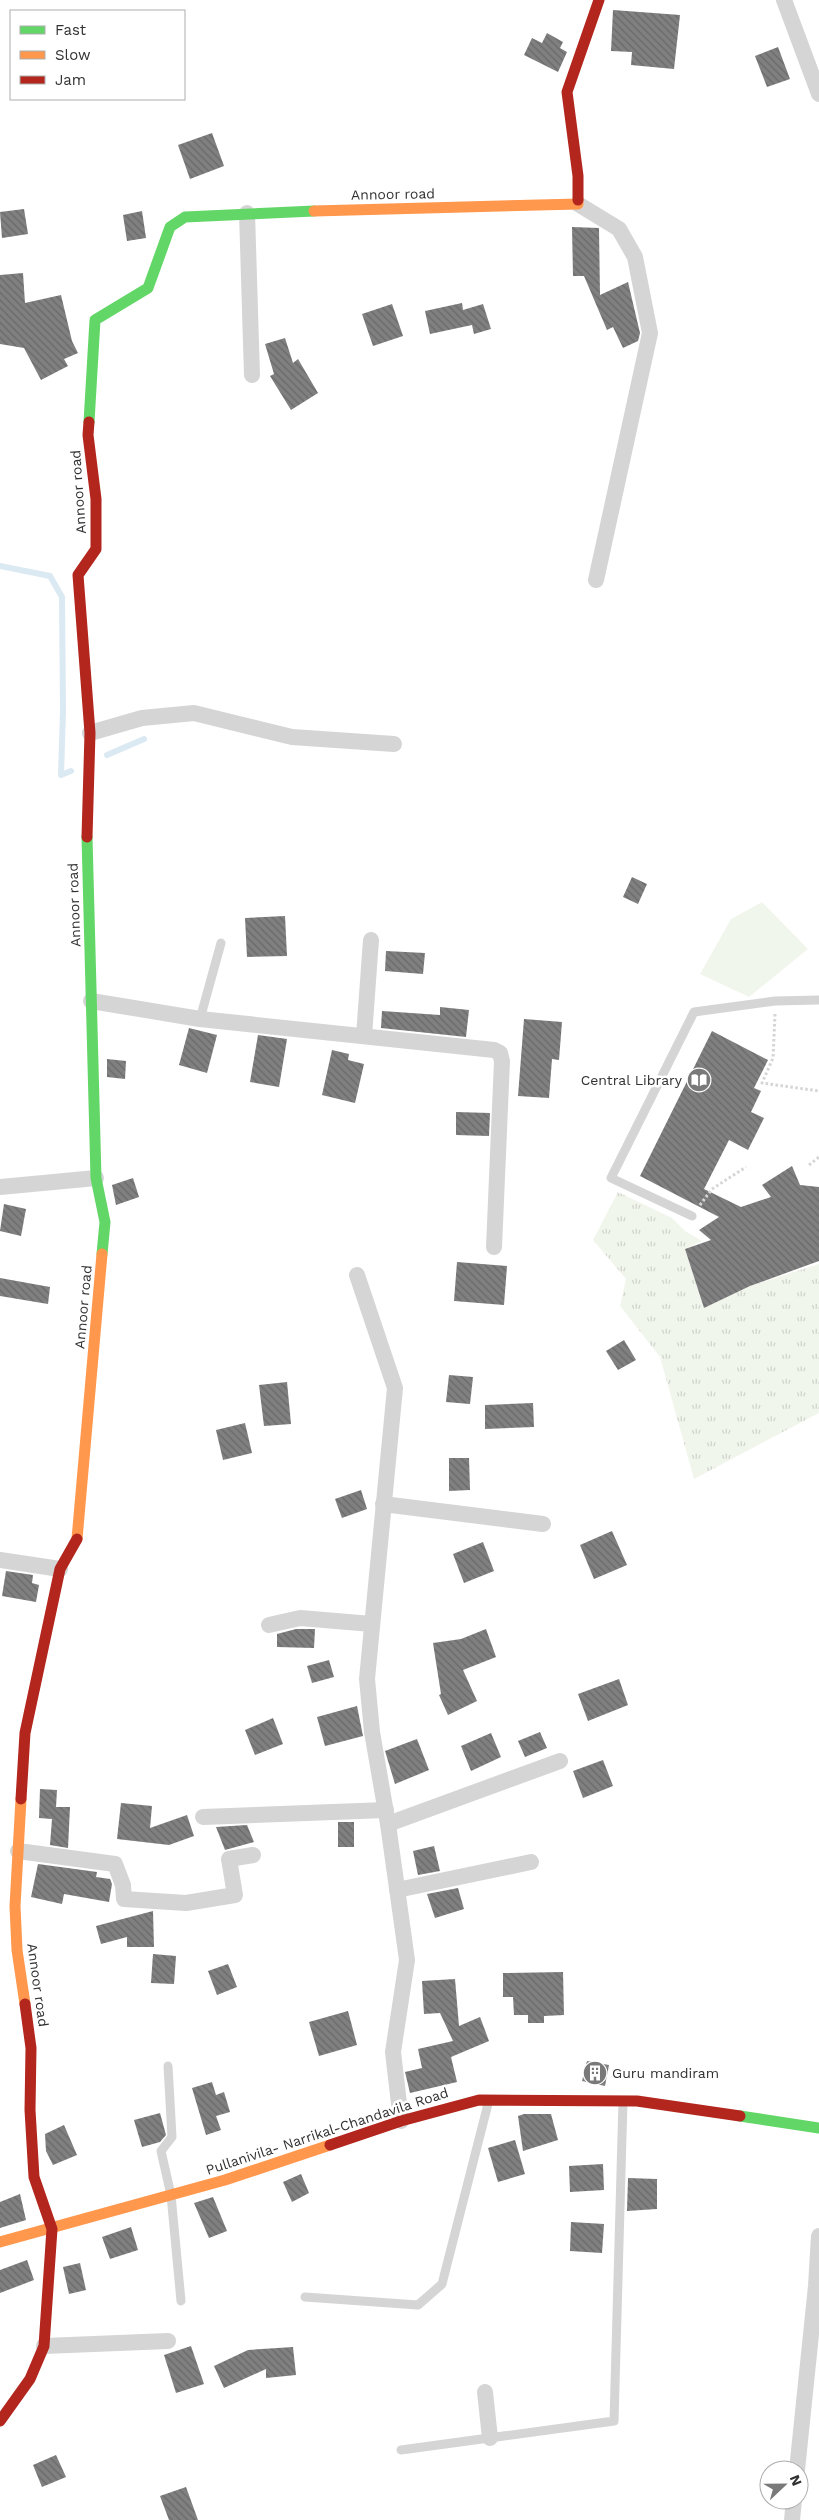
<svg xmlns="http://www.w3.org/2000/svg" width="819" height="2520" viewBox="0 0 819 2520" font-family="'Work Sans',sans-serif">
  <defs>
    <pattern id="grass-tufts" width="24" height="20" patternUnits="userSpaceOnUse" patternTransform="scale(1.25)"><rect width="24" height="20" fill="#f1f6ed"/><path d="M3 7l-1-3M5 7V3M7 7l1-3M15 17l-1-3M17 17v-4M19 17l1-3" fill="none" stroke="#cfd3cc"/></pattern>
    <pattern id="building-back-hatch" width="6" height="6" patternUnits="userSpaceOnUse" patternTransform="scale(1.25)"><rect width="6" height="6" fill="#808080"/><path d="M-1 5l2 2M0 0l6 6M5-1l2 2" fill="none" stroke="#696969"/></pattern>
  </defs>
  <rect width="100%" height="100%" fill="#fff"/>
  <!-- grass -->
  <path fill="url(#grass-tufts)" d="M618,1192L672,1218L685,1231L702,1241L685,1249L704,1308L750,1286L819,1264V1413L694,1479L660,1357L620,1306L626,1279L593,1240Z"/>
  <!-- pitch -->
  <path fill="#f1f6ed" d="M762,902L808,949L749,997L700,974L731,919Z"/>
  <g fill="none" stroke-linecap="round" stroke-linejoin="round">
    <!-- stream -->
    <g stroke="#dbe9f3" stroke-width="6">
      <path d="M0,566L50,576L62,597L63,711L61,775L71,771"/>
      <path d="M107,755L144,739"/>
    </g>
  </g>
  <!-- building -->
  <g fill="url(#building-back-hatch)">
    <path d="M613,10L680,15L674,69L631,65L632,52L611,51Z"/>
    <path d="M547,33L563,42L560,48L567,52L558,72L524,55L532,38L542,43Z"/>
    <path d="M778,47L790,79L767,87L755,56Z"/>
    <path d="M212,133L224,166L190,179L178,145Z"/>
    <path d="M24,209L28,234L2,238L0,212Z"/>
    <path d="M142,211L146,238L127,241L123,215Z"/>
    <path d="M572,227L599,228L600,295L628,282L640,333L638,341L623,348L613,327L607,330L584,276H573Z"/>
    <path d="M23,273L25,303L61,295L72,341L78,353L64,359L68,366L41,380L24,348L0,344V275Z"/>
    <path d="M462,303L463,310L483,304L491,329L474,334L472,325L430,334L425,311Z"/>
    <path d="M392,304L403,336L373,346L362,314Z"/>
    <path d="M285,338L293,363L298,359L318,393L291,410L270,376L274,374L265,344Z"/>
    <path d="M632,877L647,884L638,904L623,897Z"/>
    <path d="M285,916L287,956L247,957L245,918Z"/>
    <path d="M386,951L425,953L423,974L385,971Z"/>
    <path d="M440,1007L469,1010L466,1037L381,1028L382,1011L440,1015Z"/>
    <path d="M524,1019L562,1022L559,1060L552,1059L549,1098L518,1096Z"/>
    <path d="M189,1028L217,1035L207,1073L179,1065Z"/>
    <path d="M712,1031L768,1060L754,1088L761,1091L751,1112L764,1118L748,1150L729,1140L704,1189L741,1207L771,1197L762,1185L792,1166L800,1185L819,1187V1261L750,1286L704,1308L685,1249L711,1240L699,1230L719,1217L640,1176Z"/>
    <path d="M258,1035L287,1039L279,1087L250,1082Z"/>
    <path d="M332,1050L349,1054L348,1060L364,1064L355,1103L322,1095Z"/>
    <path d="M107,1059L126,1061L125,1079L107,1077Z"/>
    <path d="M456,1112L490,1113L489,1136L456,1135Z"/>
    <path d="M133,1178L139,1197L116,1205L112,1185Z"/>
    <path d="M4,1204L26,1209L21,1236L0,1231Z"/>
    <path d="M457,1262L507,1266L504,1305L454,1301Z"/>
    <path d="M0,1278L50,1287L48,1304L0,1296Z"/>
    <path d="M624,1340L636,1360L618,1370L606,1351Z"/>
    <path d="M449,1375L473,1377L470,1404L446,1402Z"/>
    <path d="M287,1382L291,1424L264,1426L259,1385Z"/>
    <path d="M533,1403L534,1427L485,1429V1405Z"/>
    <path d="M245,1423L252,1453L223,1460L216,1430Z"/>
    <path d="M449,1458H469L470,1490L449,1491Z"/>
    <path d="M361,1490L367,1509L342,1518L335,1499Z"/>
    <path d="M612,1531L627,1565L594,1579L580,1545Z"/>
    <path d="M483,1542L494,1571L464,1583L453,1554Z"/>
    <path d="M6,1571L33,1575L32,1583L39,1585L36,1602L2,1596Z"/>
    <path d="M296,1629H315L314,1648L277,1647V1634Z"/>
    <path d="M486,1629L496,1657L463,1670L477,1701L448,1715L439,1695L441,1694L433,1643L461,1639Z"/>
    <path d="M329,1660L334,1677L312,1683L307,1666Z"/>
    <path d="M619,1679L628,1705L588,1721L578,1694Z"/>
    <path d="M357,1706L363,1736L325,1746L317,1717Z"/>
    <path d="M273,1718L283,1744L255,1755L245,1730Z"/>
    <path d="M540,1732L547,1748L525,1757L518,1741Z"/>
    <path d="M491,1733L501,1757L471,1771L461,1746Z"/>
    <path d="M417,1739L429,1770L395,1784L385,1751Z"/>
    <path d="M603,1760L613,1786L583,1798L573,1771Z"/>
    <path d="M40,1789L57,1790L56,1807H70L68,1848L50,1845L52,1819L39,1818Z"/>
    <path d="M121,1803L152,1806L150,1828L187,1815L194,1836L169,1845L117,1839Z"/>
    <rect x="338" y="1822" width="16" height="25"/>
    <path d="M247,1825L254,1842L225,1850L216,1827Z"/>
    <path d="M434,1846L440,1871L418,1875L413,1851Z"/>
    <path d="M38,1864L97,1872L96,1877L110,1879L112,1884L109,1902L64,1894L62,1904L31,1897Z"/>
    <path d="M458,1888L464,1909L435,1918L427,1894Z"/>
    <path d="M153,1911L154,1947H127V1937L101,1944L96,1926Z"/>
    <path d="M153,1954L176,1956L174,1984L151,1983Z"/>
    <path d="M228,1964L237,1987L217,1995L208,1971Z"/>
    <path d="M563,1972L564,2015L544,2016V2023H528V2015H514L513,1997H503V1973Z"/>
    <path d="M455,1979L459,2026L480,2017L489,2041L451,2057L457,2082L410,2093L405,2072L422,2068L418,2049L453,2041L440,2013L424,2014L422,1981Z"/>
    <path d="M348,2011L357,2045L319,2056L309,2022Z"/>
    <path d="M587,2061L609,2065L605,2086L582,2081Z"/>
    <path d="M212,2082L216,2095L224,2092L230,2112L216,2116L221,2130L206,2135L192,2088Z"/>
    <path d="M160,2113L166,2135L160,2142L142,2147L134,2120Z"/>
    <path d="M524,2114H551L558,2140L523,2151L518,2116Z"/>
    <path d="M64,2125L77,2155L53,2165L46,2151L45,2134Z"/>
    <path d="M515,2140L525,2174L498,2182L488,2148Z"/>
    <path d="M603,2164L604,2190L570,2192L569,2166Z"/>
    <path d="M301,2174L309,2193L292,2202L283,2182Z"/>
    <path d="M628,2178L657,2179V2209L627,2211Z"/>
    <path d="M20,2194L26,2220L0,2228V2202Z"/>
    <path d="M213,2197L227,2231L209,2238L194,2203Z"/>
    <path d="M571,2222L604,2224L602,2253L570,2251Z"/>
    <path d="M131,2227L138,2250L110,2259L102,2237Z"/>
    <path d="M27,2260L34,2280L0,2293V2270Z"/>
    <path d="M80,2263L86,2290L69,2294L63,2267Z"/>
    <path d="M191,2346L204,2384L176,2393L164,2355Z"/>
    <path d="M293,2347L296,2375L266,2378V2369L224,2388L214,2366L248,2350Z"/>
    <path d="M56,2455L66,2477L42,2487L33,2465Z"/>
    <path d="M186,2487L198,2520H169L160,2496Z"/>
  </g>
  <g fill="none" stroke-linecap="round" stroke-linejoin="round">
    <!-- path -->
    <g stroke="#d5d5d5" stroke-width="3" stroke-dasharray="2.5 2.5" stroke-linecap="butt">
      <path d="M775,1014L773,1058L762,1083L819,1091"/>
      <path d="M809,1165L819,1157"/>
      <path d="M700,1205L712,1189L746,1167"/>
    </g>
    <!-- lane -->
    <g stroke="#d5d5d5" stroke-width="9">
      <path d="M200,1019L221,943"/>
      <path d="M692,1216L611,1178L694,1012L775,1001L819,1000"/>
      <path d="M168,2066L172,2137L161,2151L171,2195L181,2301"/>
      <path d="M305,2297L418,2305L442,2284L489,2100"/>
      <path d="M401,2450L614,2421L623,2101"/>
    </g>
    <!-- street -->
    <g stroke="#d5d5d5" stroke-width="16">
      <path d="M784,0L819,94"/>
      <path d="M578,204L619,229L635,257L650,333L596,580"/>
      <path d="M247,213L252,375"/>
      <path d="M90,733L142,718L194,713L292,737L394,744"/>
      <path d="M91,1001L200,1019L494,1050L500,1053L502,1061L494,1247"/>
      <path d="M364,1036L371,940"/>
      <path d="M0,1187L96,1178"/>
      <path d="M357,1275L395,1388L367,1679L372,1732L388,1824L407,1960L393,2052L401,2121"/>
      <path d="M383,1504L543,1524"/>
      <path d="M0,1560L60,1569"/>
      <path d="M269,1625L300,1618L372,1624"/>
      <path d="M203,1817L386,1810"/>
      <path d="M388,1824L560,1761"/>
      <path d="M18,1851L115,1864L123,1885L124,1899L186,1903L235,1895L229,1859L253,1855"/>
      <path d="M397,1890L531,1862"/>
      <path d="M44,2346L168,2341"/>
      <path d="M485,2392L490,2438"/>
      <path d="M797,2470L816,2286L819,2236"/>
      <path d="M792,2520L794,2500"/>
    </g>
    <!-- fast -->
    <g stroke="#63d668" stroke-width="11">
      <path d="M89,422L95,320L148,288L170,227L185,217L314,211"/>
      <path d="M87,837L96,1178L105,1222L102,1254"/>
      <path d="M740,2116L819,2128"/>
    </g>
    <!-- slow -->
    <g stroke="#ff974d" stroke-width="11">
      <path d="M314,211L578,204V200"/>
      <path d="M77,1539L102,1254"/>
      <path d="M21,1799L15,1906L17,1950L25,2004"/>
      <path d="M0,2242L225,2180L330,2145"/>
    </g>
    <!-- jam -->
    <g stroke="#b3261e" stroke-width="11">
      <path d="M578,200V176L567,92L599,0"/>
      <path d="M87,837L90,733L78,575L96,549V499L88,435L89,422"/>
      <path d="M21,1799L25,1733L60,1569L77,1539"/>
      <path d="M330,2145L401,2121L479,2100L637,2101L740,2116"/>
      <path d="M0,2421L30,2379L44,2346L52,2229L34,2177L30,2110L31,2048L25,2004"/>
    </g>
  </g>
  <!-- icons -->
  <defs>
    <g id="library-disc" transform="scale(1.25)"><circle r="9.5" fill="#797979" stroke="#fff"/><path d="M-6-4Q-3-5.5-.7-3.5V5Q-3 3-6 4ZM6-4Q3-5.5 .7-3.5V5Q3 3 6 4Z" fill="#fff"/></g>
    <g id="building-disc" transform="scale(1.25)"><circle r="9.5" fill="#797979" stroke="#fff"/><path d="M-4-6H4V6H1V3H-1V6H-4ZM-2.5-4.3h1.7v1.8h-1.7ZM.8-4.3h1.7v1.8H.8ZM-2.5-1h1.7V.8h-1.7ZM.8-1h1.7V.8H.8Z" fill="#fff"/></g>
  </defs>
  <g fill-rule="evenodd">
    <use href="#library-disc" x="699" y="1080"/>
    <use href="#building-disc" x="595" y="2073"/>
  </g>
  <g text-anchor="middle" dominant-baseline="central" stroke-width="5" stroke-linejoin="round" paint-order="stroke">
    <!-- street labels -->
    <g font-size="14" fill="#313131" stroke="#fff">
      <text transform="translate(393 194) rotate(-1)">Annoor road</text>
      <text transform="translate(78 492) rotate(-94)">Annoor road</text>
      <text transform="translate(74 905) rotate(-92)">Annoor road</text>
      <text transform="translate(83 1307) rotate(-85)">Annoor road</text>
      <text transform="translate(38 1985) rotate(82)">Annoor road</text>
      <text transform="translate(327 2131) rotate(-18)">Pullanivila- Narrikal-Chandavila Road</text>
    </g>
    <!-- poi labels -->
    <g font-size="14" fill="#313131" stroke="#fff" text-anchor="end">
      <text x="682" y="1080">Central Library</text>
      <text x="612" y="2073" text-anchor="start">Guru mandiram</text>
    </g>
  </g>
  <!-- legend -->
  <rect x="10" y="10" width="175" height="90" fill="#ffffff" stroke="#adadad"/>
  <rect x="20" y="26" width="25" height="8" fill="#63d668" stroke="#adadad"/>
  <text x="55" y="35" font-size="15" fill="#313131">Fast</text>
  <rect x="20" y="51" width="25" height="8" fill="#ff974d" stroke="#adadad"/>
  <text x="55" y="60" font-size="15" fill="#313131">Slow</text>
  <rect x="20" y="76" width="25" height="8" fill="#b3261e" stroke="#adadad"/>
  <text x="55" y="85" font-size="15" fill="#313131">Jam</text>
  <!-- north arrow -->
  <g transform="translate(784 2485) rotate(68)"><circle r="24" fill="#ffffff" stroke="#adadad"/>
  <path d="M0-4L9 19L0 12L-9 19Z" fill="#797979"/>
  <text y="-8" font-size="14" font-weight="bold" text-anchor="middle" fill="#313131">N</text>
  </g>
</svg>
